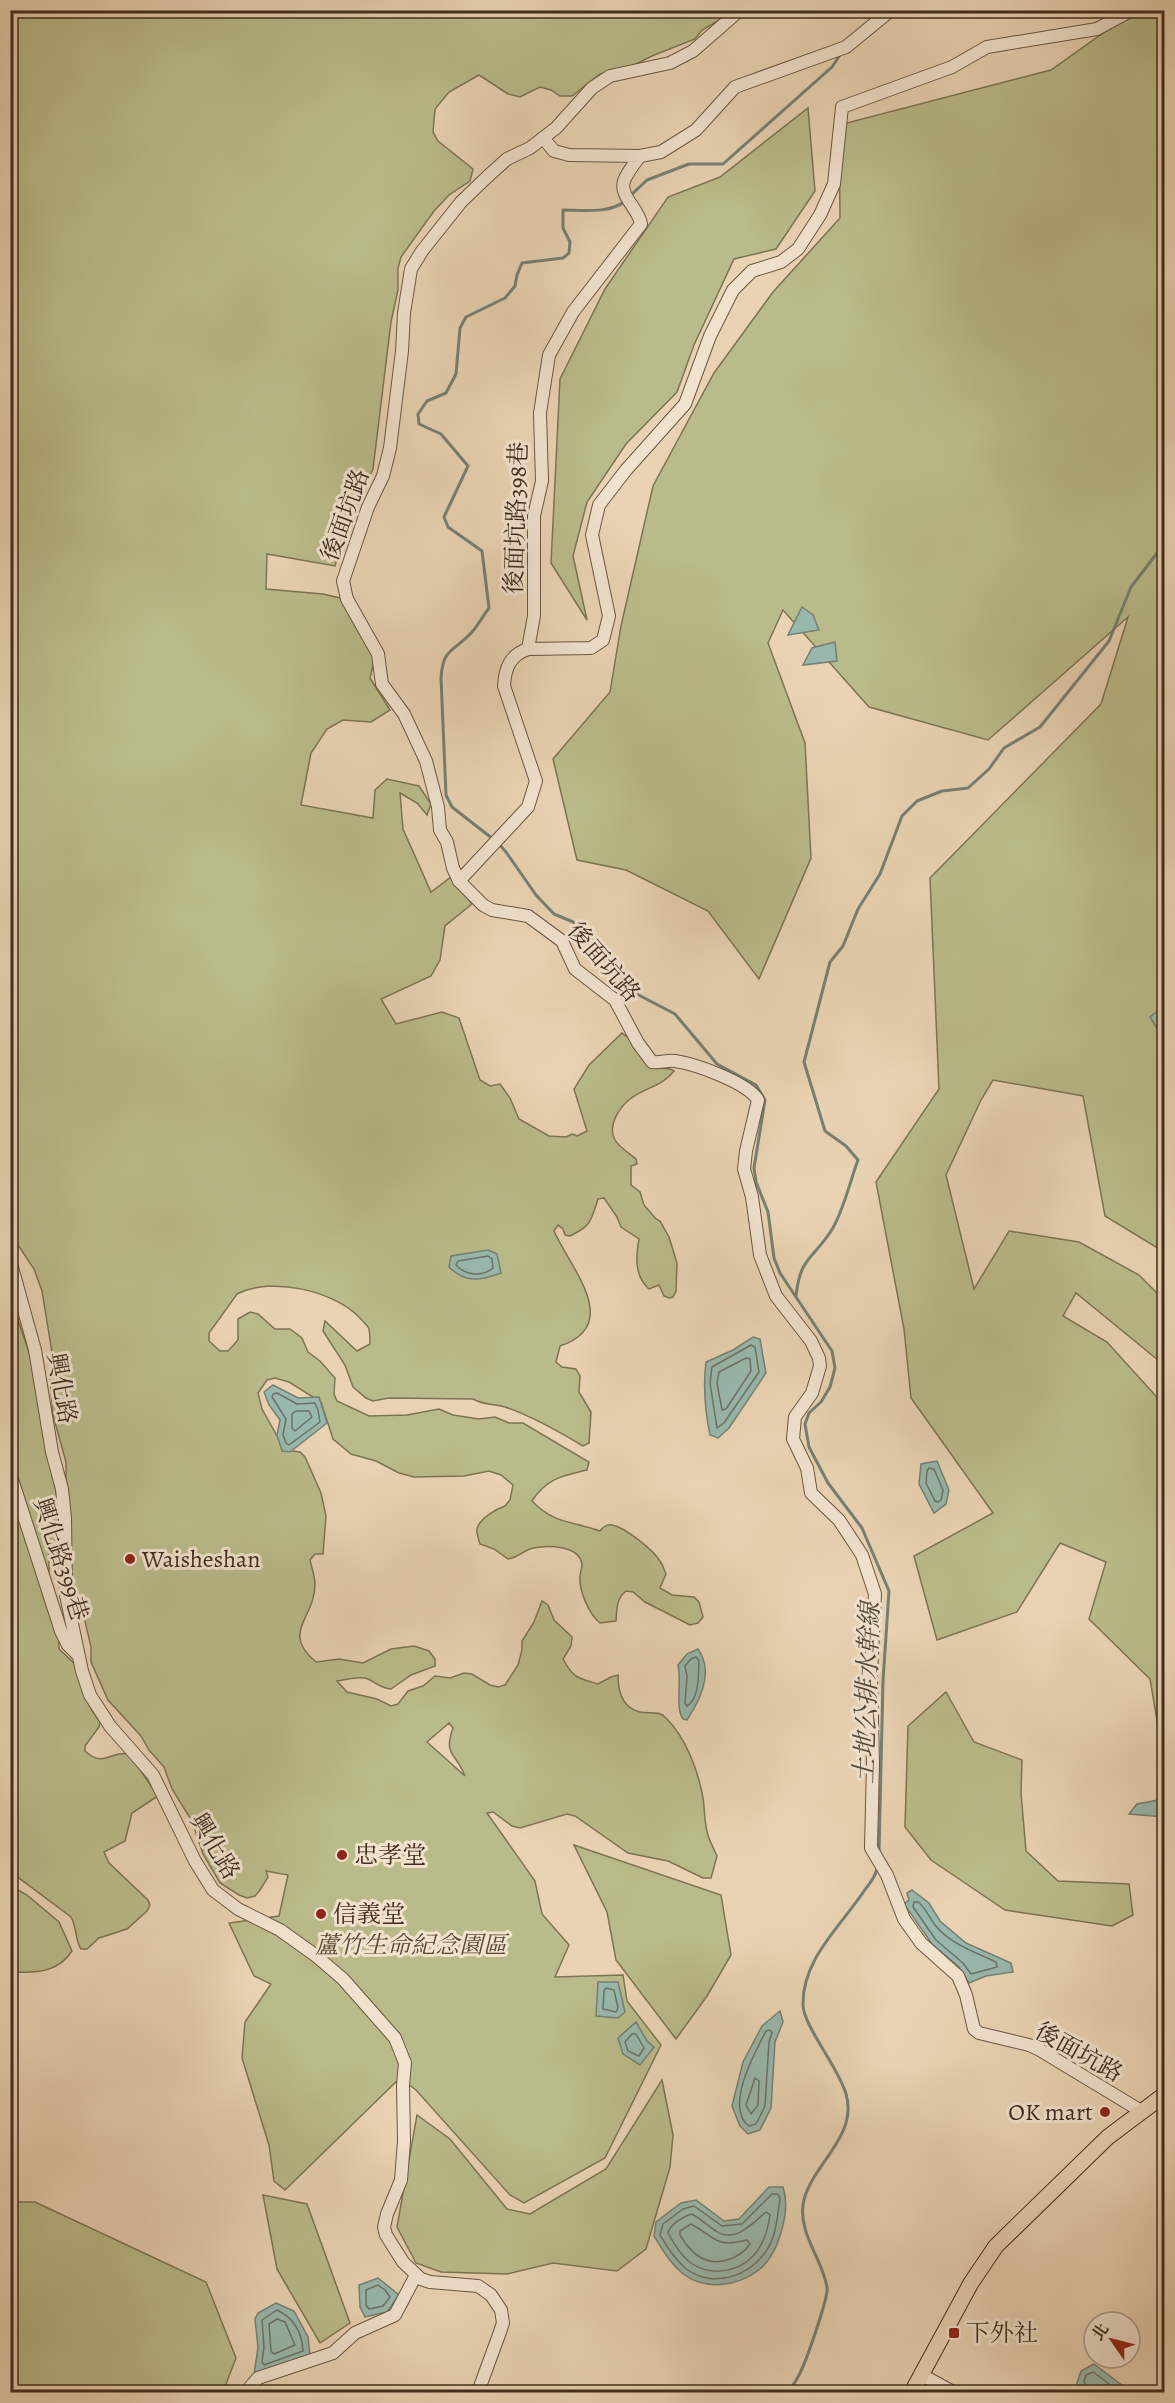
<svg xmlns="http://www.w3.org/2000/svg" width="1175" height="2403" viewBox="0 0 1175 2403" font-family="Alegreya,'Noto Serif TC',serif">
  <rect width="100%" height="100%" fill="#ead3b3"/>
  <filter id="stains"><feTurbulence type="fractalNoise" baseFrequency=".00333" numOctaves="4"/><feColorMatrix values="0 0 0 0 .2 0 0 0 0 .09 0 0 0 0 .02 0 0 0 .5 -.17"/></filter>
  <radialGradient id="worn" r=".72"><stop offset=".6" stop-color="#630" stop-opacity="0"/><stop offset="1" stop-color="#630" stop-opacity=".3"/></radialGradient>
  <!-- green -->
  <g fill="#babb8a" stroke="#7d7454" stroke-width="1.5" fill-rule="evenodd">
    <path d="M10,11H731L723,18L702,30L695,39L652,56L622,71L600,74L572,96H560L551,90L540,87L520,97L508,94L479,75L449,92L435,109L433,132L438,141L473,169L470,181L449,195L434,211L401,257L398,268V290L391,322L373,469L346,525L335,566L267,554L266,589L323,594L340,598L368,643L374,661L370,678L390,710L371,722L343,720L327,729L311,753L301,805L373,818L375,790L387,779L419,786L431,804L427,815L417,803L400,793L403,829L431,892L451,877L472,904L445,926L440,960L431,976L381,999L396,1024L442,1012L459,1018L480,1080L490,1086L500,1084L510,1098L519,1119L549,1136L566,1137L572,1134L577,1136L587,1131L574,1089L589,1065L622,1033L636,1044L649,1067L670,1069L674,1071C663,1086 644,1088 630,1099C619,1108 607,1126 615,1140C619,1147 630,1154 636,1159L637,1164L631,1166V1185L640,1192L644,1205L656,1219L660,1221L669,1237L677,1263L676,1291L673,1297L669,1298L664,1296L659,1285L649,1289C634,1276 636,1256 639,1239L621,1227L617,1217L604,1198L598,1199C591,1221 591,1226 570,1236L565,1235L563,1229L558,1225L554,1231C569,1266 624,1325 560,1346L556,1362L562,1367L576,1369L580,1376L579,1392L591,1412L589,1443L583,1446C558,1431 532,1416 505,1407C494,1404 483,1405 473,1399L389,1398L373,1401L366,1398L353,1387L345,1365L323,1331L325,1321L357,1351L370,1344C370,1339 370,1334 369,1329C368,1325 363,1322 360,1318C335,1291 271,1276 237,1294L209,1333V1341L220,1351H228L238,1340V1319L250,1312L258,1314L275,1329H290L302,1338L308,1352L320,1361L335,1378L334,1394L337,1401L369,1416L407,1415L439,1409L453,1415L479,1419L495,1417L509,1423H523L589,1462L587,1470C562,1476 547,1478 532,1501C554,1524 572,1521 600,1531C603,1527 607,1524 612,1525C625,1527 653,1550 660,1561C663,1565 664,1570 666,1574L660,1588L672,1595L694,1597L699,1602L703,1617L698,1623L690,1625L645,1602L633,1592L626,1591C616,1599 617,1609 616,1621L600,1623C589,1614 579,1591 580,1577C580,1573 582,1568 582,1564C579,1545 547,1545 533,1548C524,1550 518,1558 508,1559L494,1549L480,1544C479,1540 476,1533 477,1529C479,1519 496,1509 505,1506L510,1500L513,1485L501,1475L489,1471L464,1476L414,1477L399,1473L376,1461L351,1454L333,1439L321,1402L289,1382L275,1378L267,1380L258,1393L262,1409L285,1450L300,1452L305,1457L321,1493L326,1516L323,1554H315L310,1560C312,1568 315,1577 315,1584C315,1619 280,1632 316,1662L339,1659L363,1663L391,1649L414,1646L429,1651L435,1659V1666L411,1675L391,1689C380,1688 377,1683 368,1679C359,1675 346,1680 337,1681L347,1692L377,1699L391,1706L398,1704L408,1691L423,1686L435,1676L450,1678L464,1673L472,1674L490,1685L498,1687L505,1685L518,1665L522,1650V1641L534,1622L542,1601L548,1605L554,1620L572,1637L571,1646L563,1659C573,1678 578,1678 598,1684L611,1677L618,1675C618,1691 622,1708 640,1712C649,1714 659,1710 666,1718C686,1738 698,1770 703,1798C705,1810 704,1823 708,1835C710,1842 714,1849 717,1856L711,1878H703L668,1861L628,1853L575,1816L567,1814L520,1828L512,1826L493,1812L487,1813L535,1881L542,1914L569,1945L555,1977L623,1975L627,2001L661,2045L605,2158L524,2203L510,2195L416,2090L400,2078L285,2190L274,2181L269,2145L242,2058L245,2022L271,1984L254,1976L229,1923L279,1916L288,1875L266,1871L268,1877L260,1890L255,1896L247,1898L239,1895L220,1883L203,1854L192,1821L172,1789L164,1767L149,1750L141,1736L108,1700L91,1662V1647L79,1595L73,1587L66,1507V1462L53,1415L50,1379L53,1359L42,1291L34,1269L10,1233ZM449,1723L453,1728C443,1756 456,1752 465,1776L427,1742Z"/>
    <path d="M1134,11H1164V1252L1105,1216L1083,1096L993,1080L981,1100L946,1175L974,1289L1009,1231L1079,1242L1139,1275L1164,1300V1365L1076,1293L1063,1316L1107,1342L1164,1405V1762L1150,1679L1089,1619L1106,1562L1060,1543L1017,1612L937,1640L914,1556L993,1513L911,1398L904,1329L876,1182L939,1089L930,878L1101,704L1128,617L988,740L869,707L783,610L768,643L805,743L811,858L759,979L708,911L626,870L577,860L553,759L610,692L621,626L653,486L714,373L773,292L840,218L839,125L1051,70Z"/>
    <path d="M808,108L815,191L776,249L734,259L694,345L677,392L626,444L587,502L573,556L587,620L551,563L560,379L605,289L668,197L720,177Z"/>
    <path d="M10,1283L19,1323L34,1367L49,1460L63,1523L49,1551V1580L58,1625L59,1649L75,1664L91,1709L100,1722L99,1727L85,1746V1751C105,1769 109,1750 129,1754L158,1796L132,1813L125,1841L104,1852L109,1863L148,1900L150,1905L147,1911L127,1929L99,1938L87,1949H81C75,1940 77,1928 71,1917L11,1872Z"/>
    <path d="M946,1692L974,1742L1022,1760L1021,1793L1026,1851L1058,1881L1129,1884L1133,1915L1112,1926L1005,1910L931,1860L905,1827L908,1726Z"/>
    <path d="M574,1845L721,1895L731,1955L707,1996L676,2039L616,1960L607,1912Z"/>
    <path d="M11,1886L27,1895L59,1922L72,1951C59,1971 39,1973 17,1972L11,1978Z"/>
    <path d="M662,2080L673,2135L670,2167L646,2249L617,2271L553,2263L507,2274L441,2272L416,2263L397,2227L417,2115L450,2139L507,2209L530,2214L606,2169Z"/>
    <path d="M263,2195L307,2204L350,2323L320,2343L277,2269Z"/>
    <path d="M11,2202H35L206,2282L236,2358L223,2392H11Z"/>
  </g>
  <!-- water -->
  <g fill="#98b8ad" stroke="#758074" stroke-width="1.5">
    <path d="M802,607L813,615L819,630L788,635Z"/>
    <path d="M835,642L837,661L803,665L812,648Z"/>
    <path d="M1164,1006V1040L1150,1017Z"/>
    <path d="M488,1250L497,1254L501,1273C480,1281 465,1283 449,1267L451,1256Z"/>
    <path d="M753,1337L760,1339L766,1373L729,1428L718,1438L710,1435C705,1411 703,1386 706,1362L733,1350Z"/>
    <path d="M273,1385L298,1398L319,1397L327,1423L290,1452L282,1451L277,1435L280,1420L269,1405L264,1392Z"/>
    <path d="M937,1461L949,1490L946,1504L934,1513L919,1484L921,1464Z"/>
    <path d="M698,1649C714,1671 701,1699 687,1720L683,1719C675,1709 682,1681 678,1665L687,1654Z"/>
    <path d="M1164,1799V1817L1129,1814L1137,1804Z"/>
    <path d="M912,1890L929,1903L940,1921L966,1943L1011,1963L1013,1972L986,1976L969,1983L959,1967L932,1944L904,1904L909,1900L907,1893Z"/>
    <path d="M598,1982H618L625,2012L618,2018L596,2016Z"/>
    <path d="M780,2011L783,2022L775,2042L771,2108L760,2130L748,2134L740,2126L732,2106L743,2062L762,2026Z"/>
    <path d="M636,2022L647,2041L654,2047L640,2065L623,2054L618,2038Z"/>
    <path d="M769,2187H783C791,2210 779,2253 760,2269C738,2287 704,2291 682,2273C670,2263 662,2249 654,2236L656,2222L681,2203L696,2200L724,2221L739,2219Z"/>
    <path d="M378,2278L399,2295L387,2312L365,2317L360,2307L359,2285Z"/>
    <path d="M276,2303L294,2311L308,2337L310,2356L254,2375L258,2347L255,2319L258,2313Z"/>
    <path d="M1094,2364L1123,2386L1127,2392H1087L1076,2386L1081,2371Z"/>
  </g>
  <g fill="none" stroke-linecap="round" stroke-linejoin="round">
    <!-- shore -->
    <g stroke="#6c7266" stroke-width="1.5">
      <path d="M488,1256L492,1259L493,1268C482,1277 466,1276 456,1265L458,1261Z"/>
      <path d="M751,1345L755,1347L759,1372L724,1423L717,1428L710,1383L712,1367Z"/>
      <path d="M746,1358L750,1359L751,1371L726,1409L722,1410L717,1383L719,1372Z"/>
      <path d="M277,1393L297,1404L315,1403L318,1410L320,1422L289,1445L286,1443L283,1435L286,1419L272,1397L273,1394Z"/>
      <path d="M296,1411H309L312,1417L295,1431L292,1428V1414Z"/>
      <path d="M929,1468L934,1469L943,1490L941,1500L938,1502L935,1501L926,1483L927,1471Z"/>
      <path d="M696,1657L699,1661C698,1675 700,1698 687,1706L685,1703L687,1676L685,1666L691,1659Z"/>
      <path d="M914,1902H918C926,1908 928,1916 935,1925C950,1944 975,1952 996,1962L997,1967L971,1974L963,1963L936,1940L913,1907Z"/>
      <path d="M606,1988L614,1990L618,2008L616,2012L603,2009L604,1991Z"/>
      <path d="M770,2030L772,2033L769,2042L765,2106L756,2124L749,2126C724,2108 755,2052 766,2031Z"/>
      <path d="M632,2034H636L644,2048L639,2056L628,2051L625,2042Z"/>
      <path d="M755,2078L759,2081L758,2105L751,2114L746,2105Z"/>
      <path d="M772,2194H778L780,2199C778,2212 777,2227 772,2240C759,2273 715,2292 685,2268C675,2259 667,2247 660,2235L663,2224L683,2209L694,2206L722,2226L742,2224Z"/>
      <path d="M766,2212L770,2215C768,2230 763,2246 752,2257C736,2273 709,2276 691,2263C681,2256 674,2244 668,2233C670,2224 684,2216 692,2214C701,2219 708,2226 716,2231C735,2244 753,2223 766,2212Z"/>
      <path d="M691,2224C717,2238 714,2248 747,2240L750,2244C744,2253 737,2257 727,2260C705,2267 690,2252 680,2235V2231Z"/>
      <path d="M378,2285L385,2290L390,2297L383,2306L369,2309L366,2305V2290Z"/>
      <path d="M277,2310C294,2318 302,2333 303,2351L264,2365L262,2362L264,2347L262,2320Z"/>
      <path d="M277,2319L285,2322L295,2345L274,2354L271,2351L269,2324Z"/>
      <path d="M1089,2392L1084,2381L1086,2375L1093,2372L1120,2392"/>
    </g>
    <!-- stream -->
    <g stroke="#758074" stroke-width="3">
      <path d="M630,196L647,180L689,164H723L832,67L842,52"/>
      <path d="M493,839L452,807L446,795L441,678C443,647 454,652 472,632C478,625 483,616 489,608L482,551L448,527L444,517L468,466L441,434L419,424L418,414L427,401L446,393L456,374L460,328L466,317L505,298L515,286L517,275L522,263L563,258L569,253L570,242L563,228V210C581,210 610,214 625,201"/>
      <path d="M498,843L506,852L536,895L554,914L585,927L633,992L675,1014L717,1064L756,1085L765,1100L754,1168L756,1182L768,1212L774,1258L780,1273L832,1351L835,1368L830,1387L821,1402L809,1413L805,1424L809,1447L828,1483L862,1528L889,1591L883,1681L879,1852"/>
      <path d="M796,1296C800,1257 813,1259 831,1231C843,1213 850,1181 858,1160L846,1146L825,1131L804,1062L830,962L843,946L858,909L880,874L902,816L917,801L942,791L968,788L989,769L1004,748L1040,727L1109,641L1131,587L1164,544"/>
      <path d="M789,2392C792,2386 797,2380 800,2373C806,2361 829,2297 827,2287C822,2259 799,2234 803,2205C808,2167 859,2138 846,2094C840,2070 803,2025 803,2005C802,1959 841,1926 864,1891C869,1884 876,1877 877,1868"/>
    </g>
    <!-- minor casing -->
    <g stroke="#6a5643" stroke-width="14">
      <g id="minor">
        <path d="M740,10L693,51L670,63L610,76L592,88L556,128L530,148L507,159L487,177L461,202L422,251L411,269L404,313L402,351L390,448L383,476L368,507L343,581L347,599L378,654L382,684L404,714L426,761L438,807L440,830L447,842L453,868L459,881L483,905L492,910L528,916L562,941L575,969L615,1000L638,1043L652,1062C661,1063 667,1060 675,1061C696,1064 748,1083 758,1100L746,1151L744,1169L752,1197L760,1255L776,1296L811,1341L819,1358L820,1366L812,1393L795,1417L793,1439L807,1468L811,1493L839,1520L862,1555L875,1594L871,1674L873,1764L871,1848L887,1875L904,1919L921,1943L958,1976L966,1995L974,2029L979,2033L1029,2045L1040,2050L1141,2111"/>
        <path d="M640,156L661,152L696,130L735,87L846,47L891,10"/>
        <path d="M528,649L591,648L603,640L609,616L592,535L599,505L626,470L685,404L710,336L733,290L752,271L781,262L798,249L820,215L834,184L842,107L952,67L987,47L1097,29L1132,10"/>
        <path d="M459,881L528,807L536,781L504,686C505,668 510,655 528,649L534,616V516L542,481L540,413L549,355L573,312L641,224C639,209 619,196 624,181C627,172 635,163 640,156L569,155L554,151L543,138"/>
        <path d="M10,1260L35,1350L52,1452L62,1489L65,1518L66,1595L82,1671L90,1695L110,1726L153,1775L195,1861L213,1890L238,1909L280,1930L315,1955L343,1979L395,2038L405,2063L403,2085L404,2141L401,2180L387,2214L384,2227L386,2235L403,2262L421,2279L430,2282L478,2286L491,2295L501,2310L503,2323L500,2332L478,2392"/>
        <path d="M10,1473L61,1631L68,1645L77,1654"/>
        <path d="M922,2375L953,2392"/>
        <path d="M246,2392L258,2378L333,2353L355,2333L395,2315L416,2275"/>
      </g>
    </g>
    <!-- major casing -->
    <g stroke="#402d1e" stroke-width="17">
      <path id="major" d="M912,2392L971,2283L996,2246L1108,2137L1164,2095"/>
    </g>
    <!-- minor -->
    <use href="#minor" stroke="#f1e2ce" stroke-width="12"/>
    <!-- major -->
    <use href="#major" stroke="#ead3b3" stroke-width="15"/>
  </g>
  <!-- markers -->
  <g fill="#8f2418" stroke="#f1e2ce" stroke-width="2">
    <circle cx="130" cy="1559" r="6"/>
    <circle cx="342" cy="1855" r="6"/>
    <circle cx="321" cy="1914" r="6"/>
    <circle cx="1105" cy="2112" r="6"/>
    <rect x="948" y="2327" width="12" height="12" rx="3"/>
  </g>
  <g text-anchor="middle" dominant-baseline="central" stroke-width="6" stroke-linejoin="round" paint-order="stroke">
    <!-- street labels -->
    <g font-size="24" fill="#402d1e" stroke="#f1e2ce">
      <text transform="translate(345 515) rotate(-70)">後面坑路</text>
      <text transform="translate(516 518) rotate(-88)">後面坑路398巷</text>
      <text transform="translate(604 962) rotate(49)">後面坑路</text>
      <text transform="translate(62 1388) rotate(80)">興化路</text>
      <text transform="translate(61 1559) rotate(72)">興化路399巷</text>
      <text transform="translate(215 1846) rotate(59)">興化路</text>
      <text transform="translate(1079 2052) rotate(29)">後面坑路</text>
    </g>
    <!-- poi labels -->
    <g font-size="24" fill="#402d1e" stroke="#f1e2ce" text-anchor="start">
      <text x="142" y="1559">Waisheshan</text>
      <text x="354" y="1855">忠孝堂</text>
      <text x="333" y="1914">信義堂</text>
      <text x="1093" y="2112" text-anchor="end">OK mart</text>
      <text x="966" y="2333">下外社</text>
    </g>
    <!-- park labels -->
    <g font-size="24" font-style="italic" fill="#584934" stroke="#f1e2ce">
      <text x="411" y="1945">蘆竹生命紀念園區</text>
    </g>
    <!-- water labels -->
    <g font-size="26" font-style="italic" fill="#52493b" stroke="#f1e2ce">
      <text transform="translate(867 1693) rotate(-88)">土地公排水幹線</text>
    </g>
  </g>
  <!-- margin -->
  <rect width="1175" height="2403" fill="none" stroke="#ead3b3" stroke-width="36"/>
  <rect x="12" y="12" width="1151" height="2379" fill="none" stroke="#402d1e" stroke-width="3"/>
  <rect x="18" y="18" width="1139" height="2367" fill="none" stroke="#402d1e" stroke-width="1.5"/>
  <!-- north arrow -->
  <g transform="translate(1112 2340) rotate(305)"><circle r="28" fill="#f1e2ce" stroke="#aa9a88" stroke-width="1.5"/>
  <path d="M0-4.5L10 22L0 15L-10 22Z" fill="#8f2418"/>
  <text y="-9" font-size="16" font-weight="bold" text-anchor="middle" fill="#402d1e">北</text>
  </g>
  <rect width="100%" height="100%" filter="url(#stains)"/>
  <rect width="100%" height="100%" fill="url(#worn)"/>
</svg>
